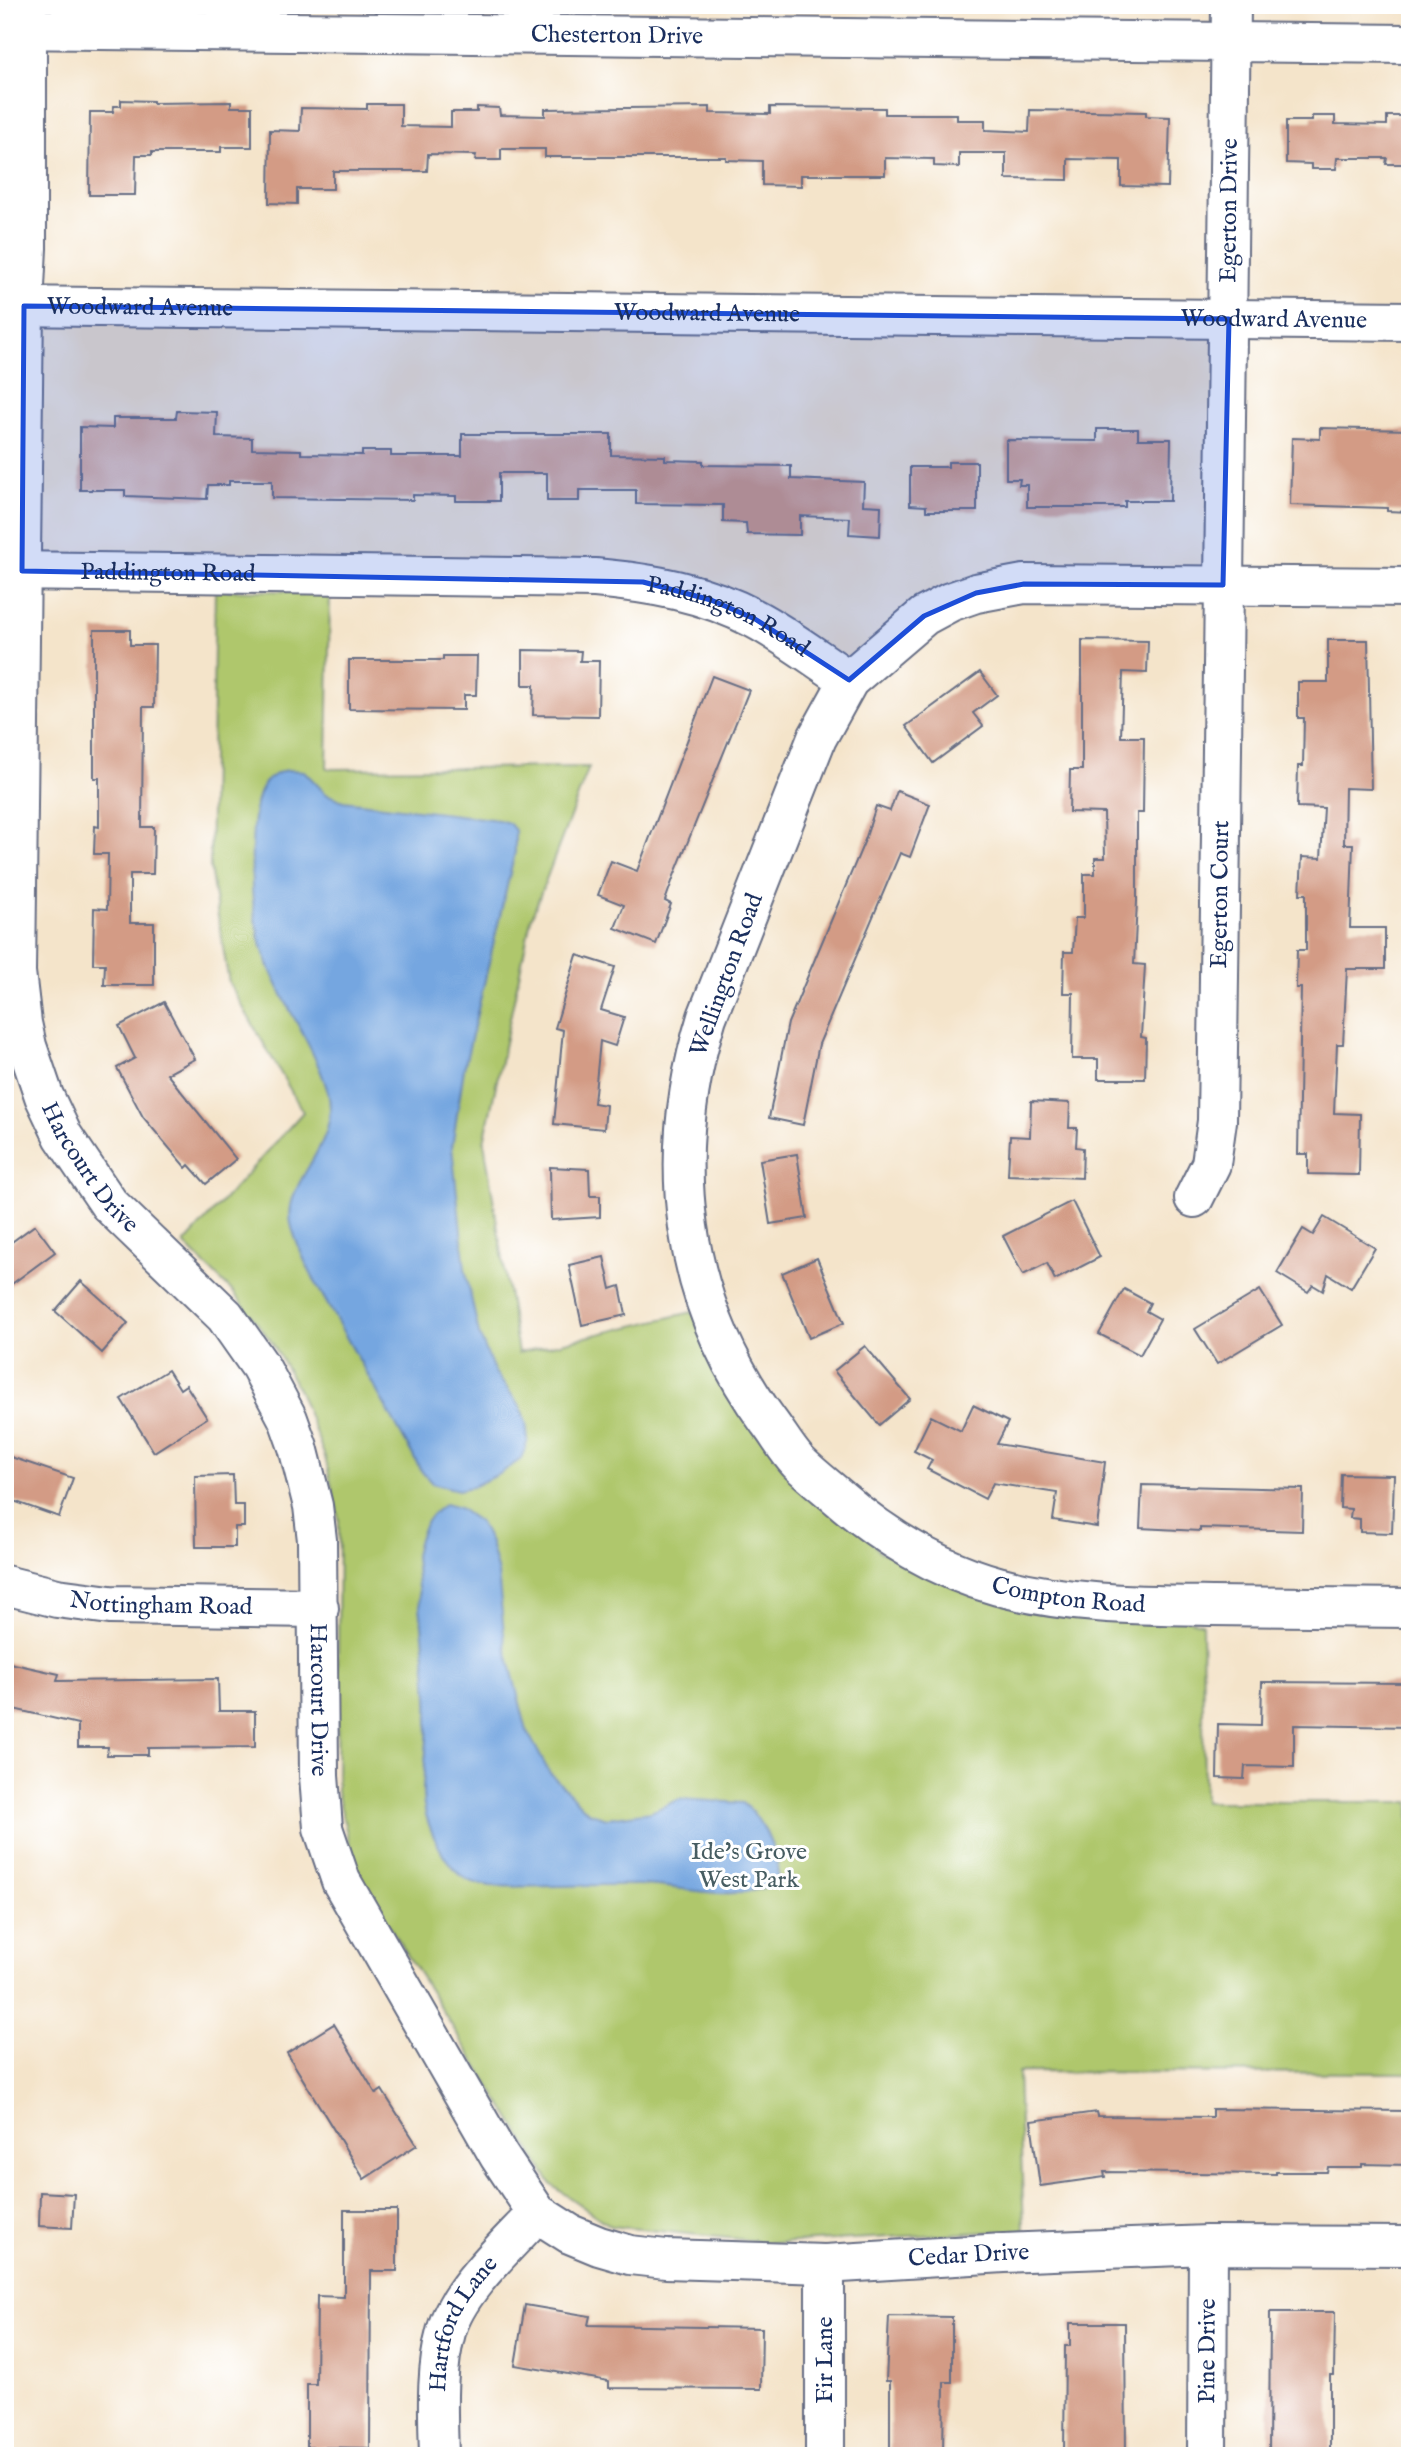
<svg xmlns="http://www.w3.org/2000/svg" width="1415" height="2461" viewBox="0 0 1415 2461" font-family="'IM FELL English',serif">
  <rect width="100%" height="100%" fill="#fff"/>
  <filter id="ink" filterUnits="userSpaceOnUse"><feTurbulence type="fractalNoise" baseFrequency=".0143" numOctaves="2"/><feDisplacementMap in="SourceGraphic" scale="14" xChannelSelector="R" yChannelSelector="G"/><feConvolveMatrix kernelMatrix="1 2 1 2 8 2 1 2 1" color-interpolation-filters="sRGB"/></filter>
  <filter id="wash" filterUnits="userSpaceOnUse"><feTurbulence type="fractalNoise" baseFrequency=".00686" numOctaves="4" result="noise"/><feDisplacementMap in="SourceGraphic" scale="28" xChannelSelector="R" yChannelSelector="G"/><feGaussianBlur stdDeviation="1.57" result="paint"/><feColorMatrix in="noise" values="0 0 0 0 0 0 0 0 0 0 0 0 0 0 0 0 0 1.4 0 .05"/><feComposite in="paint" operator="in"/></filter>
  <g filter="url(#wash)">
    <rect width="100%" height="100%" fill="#f4e4ca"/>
    <!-- green -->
    <path fill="#afc76c" stroke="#657b65" stroke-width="2" d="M215,590L330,592L327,769L589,767L531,919L484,1142L518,1353L692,1312L880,1552L1202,1623L1204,1802H1410V2073L1018,2072L1024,2230L776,2243L610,2226L552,2185L357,1875L337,1792L339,1519L325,1457L299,1391L271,1341L233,1292L184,1244L303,1112L229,983L210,868Z"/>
    <!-- water -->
    <g fill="#75a6e0" stroke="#486a9f" stroke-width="2">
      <path d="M287,770L304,771L326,794L343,801L499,820L509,823L515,830V852L464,1069L452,1147L465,1269L479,1334L494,1371L520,1406L526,1422L528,1440L521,1459L501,1473L472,1487L458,1490L443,1486L432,1483L422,1472C396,1424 368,1376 341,1328C323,1296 303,1264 292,1228C278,1181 345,1147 327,1089C314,1047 287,1010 270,969C250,924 250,876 253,828C255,801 258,777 287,770Z"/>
      <path d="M445,1504L459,1508L480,1523L490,1543L498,1573L505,1644L527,1731L549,1772L588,1812L607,1818L651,1812L680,1799L743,1803L752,1811L766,1832L777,1858L778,1882C728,1905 691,1886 641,1885C591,1884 541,1888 491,1886C485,1885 476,1884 470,1881C443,1868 422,1818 423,1790C424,1759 430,1730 428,1699C426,1651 419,1604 415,1556C419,1533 425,1517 445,1504Z"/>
    </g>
    <g id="blocks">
      <!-- building -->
      <g fill="#d39b85">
        <path d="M121,100L153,101V103L231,102V107H252V147H221V152H152V155H136L135,195H89L90,112H113L114,106H121Z"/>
        <path d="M367,104H401V126L451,127V112H477V107L499,108L500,115L545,116V109L710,107V113L770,114V107L885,108V114H957V120H985V130L1029,132L1030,110L1146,112V116L1170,117L1168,187L1121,186V160L1068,159V180L1006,179V153H959V167L934,166V159L885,158V175H801V186L762,185V161L726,160V157H545V149H501V160H475L476,155L428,154L427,171H333V189H297V204L269,203L270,130L300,131L301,108L367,109Z"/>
        <path d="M1312,116H1335V124L1387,125V116H1410V164H1386L1387,158H1337L1336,169H1311V164L1286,163V121H1312Z"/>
        <path d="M177,411L217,412L216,437L252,438V449L301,450V454L362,455V451H391V456H462V434H611V455L665,456V460L703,461V465L791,466V479L864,482L863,505L881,506L880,536L849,534L850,518L800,516V535L747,534L746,523L723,522V505L636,504V490H579V501H547V473H499V501H456V496L413,495V500L272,498V481H229V485H208L207,499L125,496V490H80V427L113,428V418H176Z"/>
        <path d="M1320,428L1410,430V512L1387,511V508L1290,505L1292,438L1320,439Z"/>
        <path d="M1097,429H1138V439H1171L1170,501H1125V507H1027V485H1019L1020,479H1006V440L1097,441Z"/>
        <path d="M948,462H977V511H926V506L910,505V467H948Z"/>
        <path d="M94,630H130V645H155L154,707H143L142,827H154L153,874H130V923H154V985H104L105,964H93L94,908L107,909L108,854H94L95,826L99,827V778H94Z"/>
        <path d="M1082,640L1148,641L1147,673L1123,672L1121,737H1144L1143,813H1137V901L1134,964L1145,965L1141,1037L1146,1038L1145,1079H1098V1059H1072L1073,993H1063L1064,952H1073L1075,918H1084V874H1095V858H1105L1104,813L1069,812L1070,770H1082Z"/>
        <path d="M1328,640H1368L1371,789L1345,788L1344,844H1353L1350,928H1385V969H1347L1343,1044H1337L1334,1113L1360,1114L1359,1175L1308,1174V1154H1298L1301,988H1296L1297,950H1306V894H1300L1302,857L1321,858L1324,808L1297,807L1298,766H1303L1304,718H1298V682H1328Z"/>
        <path d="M523,650L581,651L580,661H599L598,716L533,715L534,685H523Z"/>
        <path d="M443,656H477L476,695H464V710L349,709V660H443Z"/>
        <path d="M980,672L997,695L973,713L983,726L933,763L906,726Z"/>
        <path d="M712,676L749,690L674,876L665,901L671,904L656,944L615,928L624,905L598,895L611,861L637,871Z"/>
        <path d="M897,791L930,804L910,857L900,853L819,1044L803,1125L769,1118L788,1023L865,840L876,806L890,811Z"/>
        <path d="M577,955L615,967L601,1010L624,1017L615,1046L600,1041L594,1103L606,1105L604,1129L554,1124L563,1030L555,1028Z"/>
        <path d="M164,1002L195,1059L167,1074L236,1159L206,1184L189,1165L186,1168L143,1117L117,1068L135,1058L119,1026Z"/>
        <path d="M1031,1101L1070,1103L1069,1128H1077L1076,1147L1083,1148L1082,1178L1008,1175L1010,1136L1030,1137Z"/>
        <path d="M797,1154L807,1218L770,1224L760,1160Z"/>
        <path d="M550,1167L589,1169L590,1196H600V1217L551,1220Z"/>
        <path d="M1072,1201L1100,1257L1055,1280L1047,1263L1023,1275L1003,1236Z"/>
        <path d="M1324,1217L1375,1248L1351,1288L1328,1274L1323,1291L1313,1285L1308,1292L1277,1273L1303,1229L1313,1235Z"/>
        <path d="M35,1225L55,1252L5,1289V1247Z"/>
        <path d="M604,1257L611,1289L620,1286L626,1315L582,1325L569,1265Z"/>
        <path d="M817,1258L844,1323L809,1338L782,1273Z"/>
        <path d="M81,1281L128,1323L102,1353L55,1311Z"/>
        <path d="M1124,1289L1150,1303L1146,1311L1160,1319L1140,1355L1099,1334Z"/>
        <path d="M1260,1290L1282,1325L1217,1364L1195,1329Z"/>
        <path d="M865,1346L910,1399L879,1425L834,1371Z"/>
        <path d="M168,1370L180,1389L186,1385L207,1418L154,1452L121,1399Z"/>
        <path d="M973,1405L1008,1422L997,1444L1105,1462L1097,1527L1053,1520L1057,1493L993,1483L985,1499L927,1469L932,1460L914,1451L931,1416L961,1431Z"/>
        <path d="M5,1455L73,1478L59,1517L5,1498Z"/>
        <path d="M1341,1474L1394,1475L1392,1533L1360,1532V1519L1350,1518L1351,1509L1340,1508Z"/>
        <path d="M233,1475L234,1505H244V1527H235V1547H196L195,1476Z"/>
        <path d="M1142,1485L1303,1489L1302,1531L1200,1528V1531L1140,1528Z"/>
        <path d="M5,1662L59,1674L57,1681L218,1679L219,1711H255V1747L148,1748V1755H107L108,1747H78V1724L5,1707Z"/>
        <path d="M1262,1682L1410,1683V1727L1294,1725V1767L1245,1766L1244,1779L1217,1778L1218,1724L1261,1725Z"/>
        <path d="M334,2024L376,2094L382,2090L417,2145L364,2179L287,2053Z"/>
        <path d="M1212,2109L1410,2111V2165L1362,2164V2167H1328L1327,2172H1276V2174L1104,2172L1105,2177L1040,2186L1031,2121L1096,2112L1097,2116L1212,2117Z"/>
        <path d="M40,2192L74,2194L72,2228L39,2226Z"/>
        <path d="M344,2210H397V2271H371L370,2448L307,2447V2384H316L317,2296L344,2297Z"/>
        <path d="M525,2305L590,2316L588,2325L762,2328L761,2389L609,2388V2381L515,2365Z"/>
        <path d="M1270,2312H1335L1334,2375H1330V2456H1269Z"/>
        <path d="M889,2316L952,2317V2382H944L943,2456H890V2381H886Z"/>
        <path d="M1070,2323H1125L1126,2456H1064L1065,2346H1070Z"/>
      </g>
    </g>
  </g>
  <g filter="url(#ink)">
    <use href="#blocks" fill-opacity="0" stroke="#676e84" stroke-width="2"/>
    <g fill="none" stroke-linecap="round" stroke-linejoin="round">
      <!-- minor casing -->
      <g stroke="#676e84" stroke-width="42">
        <g id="minor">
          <path id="s1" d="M27,5V248L24,306L16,972L22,1023L27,1046L44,1096L63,1136L109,1204L225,1316L260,1366L288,1419L298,1447L313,1506L317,1540L319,1776L323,1828L341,1881L499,2156L537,2213L570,2234L599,2246L630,2255L666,2259L825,2264L1004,2253L1208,2245L1410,2246"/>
          <path id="s2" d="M5,29L1410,44"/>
          <path id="s3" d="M5,571L595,578C651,583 704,592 755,619C787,636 818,660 849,680"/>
          <path id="s4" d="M1410,587L1024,584L976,593L950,602L924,616L849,680L817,738L707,1017C663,1159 680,1300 768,1421C778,1434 787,1450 798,1462C810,1474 824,1485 837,1496C883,1536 939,1570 998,1586C1069,1605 1139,1605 1212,1606C1278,1607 1344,1607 1410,1608"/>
          <path id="s5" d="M1194,1198L1211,1164L1217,1121C1222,749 1228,377 1231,5"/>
          <path id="s6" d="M5,1585L57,1598L110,1605L319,1608"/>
          <path id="s7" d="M439,2456C438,2415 435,2372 446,2332C457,2290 508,2245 537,2213"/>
          <path d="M825,2456V2264"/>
          <path id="s8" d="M1207,2456L1208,2245"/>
        </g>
      </g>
      <!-- major casing -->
      <g stroke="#676e84" stroke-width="42">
        <g id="major">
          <path id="s9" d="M5,306L1410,321"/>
        </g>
      </g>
      <!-- minor -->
      <use href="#minor" stroke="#fff" stroke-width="38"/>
      <!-- major -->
      <use href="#major" stroke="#fff" stroke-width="38"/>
    </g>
  </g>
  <!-- marked area -->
  <path fill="#1d4ed8" fill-opacity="0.2" stroke="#1d4ed8" stroke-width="5" stroke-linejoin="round" d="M24,306L1229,319L1223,585L1024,584L976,593L924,616L849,680L755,619L711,600L643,582L22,571Z"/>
  <g text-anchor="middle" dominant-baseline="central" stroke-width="6" stroke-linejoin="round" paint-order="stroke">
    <!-- street labels -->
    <g font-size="24" fill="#1b2f5e" stroke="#fff">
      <text stroke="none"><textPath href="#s2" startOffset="612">Chesterton Drive</textPath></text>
      <text stroke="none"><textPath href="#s5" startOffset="992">Egerton Drive</textPath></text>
      <text stroke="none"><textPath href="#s9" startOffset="135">Woodward Avenue</textPath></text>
      <text stroke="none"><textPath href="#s9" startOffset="702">Woodward Avenue</textPath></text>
      <text stroke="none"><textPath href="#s9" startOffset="1269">Woodward Avenue</textPath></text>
      <text stroke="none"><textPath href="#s3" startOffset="163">Paddington Road</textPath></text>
      <text stroke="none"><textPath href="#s3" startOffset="730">Paddington Road</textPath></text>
      <text stroke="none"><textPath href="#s5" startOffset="308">Egerton Court</textPath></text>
      <text transform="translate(727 975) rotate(-70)">Wellington Road</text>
      <text stroke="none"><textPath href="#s1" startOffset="1180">Harcourt Drive</textPath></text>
      <text stroke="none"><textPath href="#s4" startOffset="1741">Compton Road</textPath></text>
      <text stroke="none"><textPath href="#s6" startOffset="158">Nottingham Road</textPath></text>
      <text stroke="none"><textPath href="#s1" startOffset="1788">Harcourt Drive</textPath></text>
      <text stroke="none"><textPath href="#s1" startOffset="2800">Cedar Drive</textPath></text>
      <text stroke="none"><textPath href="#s7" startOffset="138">Hartford Lane</textPath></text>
      <text stroke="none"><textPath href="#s8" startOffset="105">Pine Drive</textPath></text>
      <text transform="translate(825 2360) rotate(-90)">Fir Lane</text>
    </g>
    <!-- park labels -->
    <g font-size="24" fill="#475d62" stroke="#fff">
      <text x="749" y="1852">Ide's Grove<tspan x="749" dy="28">West Park</tspan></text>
    </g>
  </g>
  <!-- margin -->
  <rect width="1415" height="2461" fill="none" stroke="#fff" stroke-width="28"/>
</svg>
